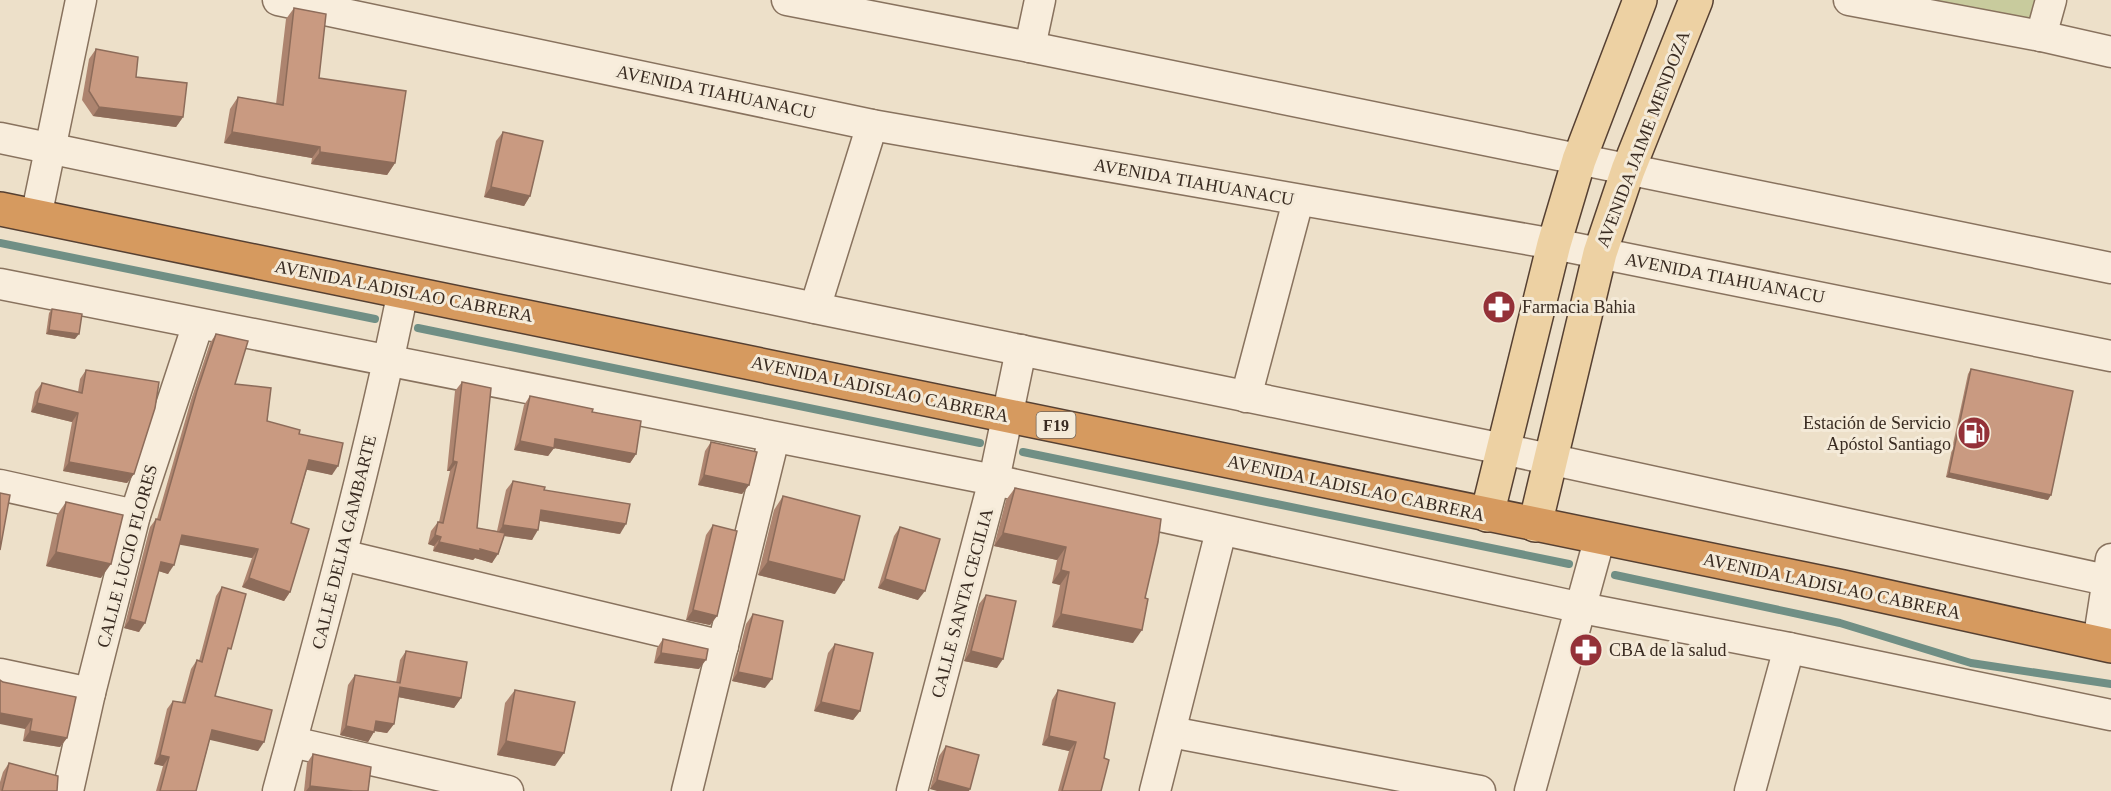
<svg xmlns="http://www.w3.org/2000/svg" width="2111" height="791" viewBox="0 0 2111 791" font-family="'Times New Roman',serif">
  <rect width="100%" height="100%" fill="#ede0c9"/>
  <!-- green -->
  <path fill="#c8cb9d" d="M1912,0H2041L2037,16L2028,23Z"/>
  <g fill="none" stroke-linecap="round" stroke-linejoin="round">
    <!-- stream -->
    <g stroke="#708f85" stroke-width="8">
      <path d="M0,243L375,319"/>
      <path d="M418,328L980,443"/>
      <path d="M1023,452L1569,564"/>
      <path d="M1615,575L1840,623L1971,663L2111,684"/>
    </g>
    <!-- minor casing -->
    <g stroke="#88725e" stroke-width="33">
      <g id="minor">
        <path d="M278,0L872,125L1554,244L2111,356"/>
        <path d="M787,0L1030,47L2111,268"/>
        <path d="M1849,0L2041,36L2111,52"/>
        <path d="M2041,36L2051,0"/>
        <path d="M1030,47L1040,0"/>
        <path d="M0,138L815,308L1503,449L2111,581"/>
        <path d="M36,217L81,0"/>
        <path d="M0,284L994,480L1582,608L1789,648L2111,715"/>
        <path d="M815,308L872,125"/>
        <path d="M1246,397L1298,201"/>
        <path d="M0,485L135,515"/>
        <path d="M342,555L723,646"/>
        <path d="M2098,643L2111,559"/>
        <path d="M0,674L90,693"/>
        <path d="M1171,732L1480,791"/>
        <path d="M292,742L508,791"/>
        <path d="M68,791L90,693L135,515L198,324"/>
        <path d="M278,791C323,625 369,459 403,291"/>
        <path d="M687,791L774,438"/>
        <path d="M912,791L994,480L1021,350"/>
        <path d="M1155,791L1221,531"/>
        <path d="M1530,791L1600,537"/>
        <path d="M1750,791L1789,648"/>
      </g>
    </g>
    <!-- major casing -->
    <g stroke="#564032" stroke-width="36">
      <g id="major">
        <path d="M1487,515L1554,244L1579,160L1640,0"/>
        <path d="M1535,525L1600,253L1628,170L1696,0"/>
      </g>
    </g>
    <!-- highway casing -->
    <g stroke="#564032" stroke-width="36">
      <path id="highway" d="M0,209L1843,587L2111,646"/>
    </g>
    <!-- minor -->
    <use href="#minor" stroke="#f8eddc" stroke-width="30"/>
    <!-- major -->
    <use href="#major" stroke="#edd1a3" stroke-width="33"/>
    <!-- highway -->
    <use href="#highway" stroke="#d69a5f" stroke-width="33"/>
  </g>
  <!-- wall -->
  <g fill="#ad846f">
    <path d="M294,8L319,78L395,163L387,175L311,164L312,158L224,143L230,109L238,97L276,104L286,19Z"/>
    <path d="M96,49L183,117L176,127L93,116L82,100L89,59Z"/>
    <path d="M503,132L530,196L524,206L484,197L496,141Z"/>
    <path d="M52,309L75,339L46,334L49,313Z"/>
    <path d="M216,334L235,384L267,421L299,434L332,475L307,469L291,523L290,592L284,601L242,587L252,558L180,544L168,574L159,571L139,632L124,628L150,527L156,519H157L191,400L210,343Z"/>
    <path d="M1971,369L2048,500L1946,477L1968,374Z"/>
    <path d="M86,370L134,474L127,483L63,471L72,422L31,412L35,392L42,383L78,392L80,379Z"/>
    <path d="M462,382L477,528L497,531L506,490L513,481L544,490L620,534L540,521L532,540L504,536L492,563L475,558L473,560L433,551L434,546L428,544L431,531L438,522H439L450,471H447L455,391Z"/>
    <path d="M530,396L592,412L636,454L630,463L554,448L548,456L514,450L524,405Z"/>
    <path d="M711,442L749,485L742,494L698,485L705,451Z"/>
    <path d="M1015,488L1161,519L1133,643L1052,627L1060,585L1052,583L1057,560L994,546L1006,500Z"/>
    <path d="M783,496L835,594L758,575L774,510Z"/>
    <path d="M66,502L101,578L46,566L57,515Z"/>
    <path d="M713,525L717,616L710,625L686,620L706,535Z"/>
    <path d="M900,527L918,600L878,588L894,536Z"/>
    <path d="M222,587L226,655L215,696L258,751L210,739L196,791H156L163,766L154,764L167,709L173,701L182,702L191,669L197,660L199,661L216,596Z"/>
    <path d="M986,595L997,668L964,661L979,604Z"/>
    <path d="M753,614L765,688L732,681L746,624Z"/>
    <path d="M663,639L699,669L654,663L657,648Z"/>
    <path d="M835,644L860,711L853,720L814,711L828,653Z"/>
    <path d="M406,651L461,698L454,708L398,697L394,724L387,733L374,731L368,742L340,735L348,685L355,675L396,683L400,660Z"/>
    <path d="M0,680L67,738L60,747L23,741L25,729Z"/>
    <path d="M515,690L555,766L497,755L505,703Z"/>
    <path d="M1058,690L1104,758L1101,791H1058L1069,751L1042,745L1052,700Z"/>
    <path d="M946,746L969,791L930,789L939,756Z"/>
    <path d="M313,754L368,791H304L307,763Z"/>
    <path d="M9,763L57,791H0V782L3,772Z"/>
  </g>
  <!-- shaded-wall -->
  <g fill="#8d6c5a">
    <path d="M99,107L183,117L176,127L93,116Z"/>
    <path d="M232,132L320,147L312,158L224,143Z"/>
    <path d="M320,152L395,163L387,175L311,164Z"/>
    <path d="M491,187L530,196L524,206L484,197Z"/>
    <path d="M49,330L79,334L75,339L46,334Z"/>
    <path d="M37,403L78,413L72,422L31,412Z"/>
    <path d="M555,439L636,454L630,463L554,448L548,456L514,450L520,441Z"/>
    <path d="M309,460L338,466L332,475L303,469Z"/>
    <path d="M453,461L457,462L450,471H447Z"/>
    <path d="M69,462L134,474L127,483L63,471Z"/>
    <path d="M1949,473L2051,495L2048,500L1946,477Z"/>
    <path d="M704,475L749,485L742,494L698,485Z"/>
    <path d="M541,510L626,524L620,534L535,520Z"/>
    <path d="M503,525L538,530L532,540L497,535Z"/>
    <path d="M1003,533L1066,547L1057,560L994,546Z"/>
    <path d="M182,535L258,549L252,558L176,544Z"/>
    <path d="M435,535L441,537L434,546L428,544Z"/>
    <path d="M439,542L480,549L498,554L492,563L475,558L473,560L433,551Z"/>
    <path d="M56,552L111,564L101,578L46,566Z"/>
    <path d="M768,561L844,580L835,594L758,575Z"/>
    <path d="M161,562L174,565L168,574L155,570Z"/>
    <path d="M1061,570L1069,572L1060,585L1052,583Z"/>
    <path d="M249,578L290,592L284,601L242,587Z"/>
    <path d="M885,579L925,591L918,600L878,588Z"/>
    <path d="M693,610L717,616L710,625L686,620Z"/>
    <path d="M1061,614L1142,630L1133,643L1052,627Z"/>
    <path d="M130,619L145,623L139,632L124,628Z"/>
    <path d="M971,651L1003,659L997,668L964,661Z"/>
    <path d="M661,653L706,660L699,669L654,663Z"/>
    <path d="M738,672L772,679L765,688L732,681Z"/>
    <path d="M400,687L461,698L454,708L393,696Z"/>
    <path d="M821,702L860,711L853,720L814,711Z"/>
    <path d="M0,713L32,719L25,729L0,724Z"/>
    <path d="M376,721L394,724L387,733L369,730Z"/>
    <path d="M346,726L374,732L368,742L340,735Z"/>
    <path d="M212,730L264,742L258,751L206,739Z"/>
    <path d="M30,731L67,738L60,747L23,741Z"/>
    <path d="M1049,736L1076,742L1069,751L1042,745Z"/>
    <path d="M506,741L564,753L555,766L497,755Z"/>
    <path d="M160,755L169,757L163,766L154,764Z"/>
    <path d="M937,780L970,789L969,791H937L930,789Z"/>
    <path d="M310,786L353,791H306Z"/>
  </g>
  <!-- building -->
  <g fill="#c99a81" stroke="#8d6c5a" stroke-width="1.5">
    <path d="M294,8L326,14L319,78L406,91L395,163L320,152V147L232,132L238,97L283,105Z"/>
    <path d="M96,49L138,57L136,77L187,83L183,117L99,107L89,91Z"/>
    <path d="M503,132L543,141L530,196L491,187Z"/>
    <path d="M52,309L82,314L79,334L49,330Z"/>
    <path d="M216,334L248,341L235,384L271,388L267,421L300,430L299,434L343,443L338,466L309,460L291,523L309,529L290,592L249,578L258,549L182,535L174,565L161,562L145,623L130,619L156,519L160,520L197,391Z"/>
    <path d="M1971,369L2073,391L2051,495L1949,473Z"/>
    <path d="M86,370L159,382L155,408L134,474L69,462L78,413L37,403L42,383L82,393Z"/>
    <path d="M462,382L491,388L477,528L505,533L498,554L480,549V551L439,542L441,537L435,535L438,522L443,523L457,462L453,461Z"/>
    <path d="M530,396L593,409L592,412L641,421L636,454L555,439L554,448L520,441Z"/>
    <path d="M711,442L757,452L749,485L704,475Z"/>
    <path d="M513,481L545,487L544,490L630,504L626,524L541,510L538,530L503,525Z"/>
    <path d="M1015,488L1161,519L1158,542L1145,598L1148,599L1142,630L1061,614L1069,572L1061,570L1066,547L1003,533Z"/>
    <path d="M0,493L10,495L0,550Z"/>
    <path d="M783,496L860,516L844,580L768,561Z"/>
    <path d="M66,502L123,515L111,564L56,552Z"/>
    <path d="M713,525L737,531L717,616L693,610Z"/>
    <path d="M900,527L940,539L925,591L885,579Z"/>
    <path d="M222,587L246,594L231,649L228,648L215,696L272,710L264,742L212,730L196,791H160L169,757L160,755L173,701L185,703L197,660L202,662Z"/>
    <path d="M986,595L1016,601L1003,659L971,651Z"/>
    <path d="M753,614L783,621L772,679L738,672Z"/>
    <path d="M663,639L708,649L706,660L661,653Z"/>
    <path d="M835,644L873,653L860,711L821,702Z"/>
    <path d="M406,651L467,662L461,698L400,687L394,724L376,721L374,732L346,726L355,675L400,683Z"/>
    <path d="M0,680L3,682L76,697L67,738L30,731L32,719L0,713Z"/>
    <path d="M515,690L575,702L564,753L506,741Z"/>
    <path d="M1058,690L1115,703L1104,758L1109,760L1101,791H1062L1076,742L1049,736Z"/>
    <path d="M946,746L979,755L970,789L937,780Z"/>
    <path d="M313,754L371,767L368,791H353L310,786Z"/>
    <path d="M9,763L58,776L57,791H2Z"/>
  </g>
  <!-- icons -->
  <defs>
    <g id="pharmacy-disc" transform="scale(1.725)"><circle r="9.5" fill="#943138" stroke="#f4ead8"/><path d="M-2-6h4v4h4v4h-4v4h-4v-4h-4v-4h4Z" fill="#fff"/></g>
    <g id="fuel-disc" transform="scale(1.725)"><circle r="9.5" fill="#943138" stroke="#f4ead8"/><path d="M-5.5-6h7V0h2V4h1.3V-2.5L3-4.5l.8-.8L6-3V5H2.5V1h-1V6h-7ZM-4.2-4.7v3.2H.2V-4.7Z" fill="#fff"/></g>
  </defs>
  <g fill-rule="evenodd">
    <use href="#pharmacy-disc" x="1499" y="307"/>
    <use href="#fuel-disc" x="1974" y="433"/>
    <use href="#pharmacy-disc" x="1586" y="650"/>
  </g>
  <g text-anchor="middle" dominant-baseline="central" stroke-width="6" stroke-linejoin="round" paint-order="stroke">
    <!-- shield labels -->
    <rect fill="#f4ead8" stroke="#716458" stroke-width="1.5" x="1036.5" y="412" width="39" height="26" rx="4.5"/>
    <g font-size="16" font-weight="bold" fill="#392b21">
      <text x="1056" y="425">F19</text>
    </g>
    <!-- street labels -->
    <g font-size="18" fill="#392b21" stroke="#f4ead8">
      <text transform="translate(716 92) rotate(12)">AVENIDA TIAHUANACU</text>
      <text transform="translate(1643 139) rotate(-69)">AVENIDA JAIME MENDOZA</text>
      <text transform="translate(1194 182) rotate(10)">AVENIDA TIAHUANACU</text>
      <text transform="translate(1725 278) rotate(11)">AVENIDA TIAHUANACU</text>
      <text transform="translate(404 291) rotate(11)">AVENIDA LADISLAO CABRERA</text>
      <text transform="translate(880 389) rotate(12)">AVENIDA LADISLAO CABRERA</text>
      <text transform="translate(1356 488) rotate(12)">AVENIDA LADISLAO CABRERA</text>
      <text transform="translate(344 542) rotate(-76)">CALLE DELIA GAMBARTE</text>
      <text transform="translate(127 556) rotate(-75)">CALLE LUCIO FLORES</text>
      <text transform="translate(1832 586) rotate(12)">AVENIDA LADISLAO CABRERA</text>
      <text transform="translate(962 603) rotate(-75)">CALLE SANTA CECILIA</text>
    </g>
    <!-- poi labels -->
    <g font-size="18" fill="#392b21" stroke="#f4ead8" text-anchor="start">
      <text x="1522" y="307">Farmacia Bahia</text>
      <text x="1951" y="423" text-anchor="end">Estación de Servicio<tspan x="1951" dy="21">Apóstol Santiago</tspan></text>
      <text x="1609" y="650">CBA de la salud</text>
    </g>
  </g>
</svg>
